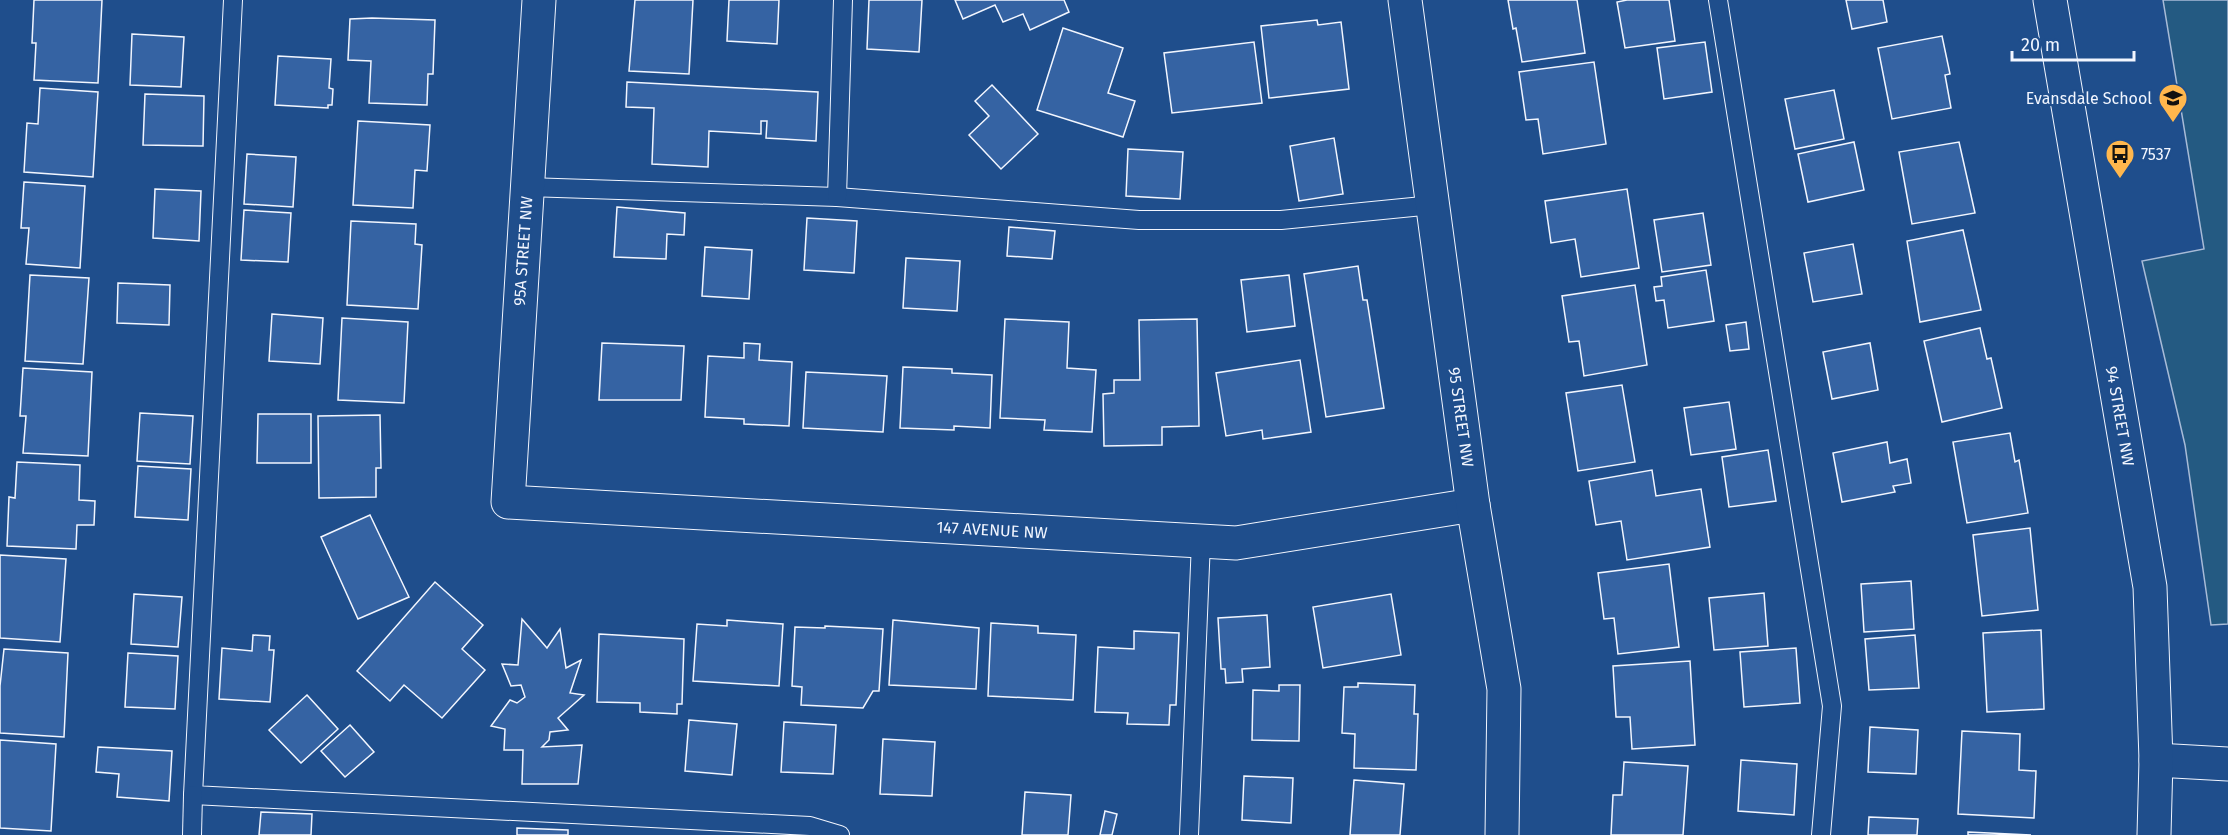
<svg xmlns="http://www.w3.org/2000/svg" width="2228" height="835" viewBox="0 0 2228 835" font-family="'Fira Sans',sans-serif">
  <rect width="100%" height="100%" fill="#1f4e8c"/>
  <!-- green -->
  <path fill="#245a82" stroke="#a8bbd7" stroke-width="1.5" d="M2163,0H2228V624L2211,625L2185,445L2142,261L2204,249Z"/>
  <!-- building -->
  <g fill="#3563a3" stroke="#f2f6ff" stroke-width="1.5">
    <path d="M34,0H102L98,83L34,80L36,43H32Z"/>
    <path d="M635,0H693L689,74L629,71Z"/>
    <path d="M729,0H779L777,44L727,41Z"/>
    <path d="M869,0H922L919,52L867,49Z"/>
    <path d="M955,0H1064L1069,12L1030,30L1023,14L1003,22L995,5L963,19Z"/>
    <path d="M1508,0H1577L1585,53L1522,62L1516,28L1513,29Z"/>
    <path d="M1627,0H1669L1675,41L1625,48L1617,2Z"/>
    <path d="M1846,0H1883L1887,22L1852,29Z"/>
    <path d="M372,18L435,20L433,74H428L427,105L369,103L371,61L348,60L350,19Z"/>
    <path d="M1317,20L1318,25L1341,22L1349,89L1269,98L1261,26Z"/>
    <path d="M1063,28L1123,48L1108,93L1135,101L1123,137L1037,110Z"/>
    <path d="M132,34L184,37L181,87L130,85Z"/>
    <path d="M1942,36L1950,74L1945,75L1951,108L1892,119L1878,48Z"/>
    <path d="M1254,42L1262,103L1172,113L1164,53Z"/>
    <path d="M1705,42L1712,92L1664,99L1657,48Z"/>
    <path d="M278,56L331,59L329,88L333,89L332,105H328V108L275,105Z"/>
    <path d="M1594,62L1606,144L1543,154L1538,119L1526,120L1519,72Z"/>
    <path d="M627,82L818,92L816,141L766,138L767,121H761V134L709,131L708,167L652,164L654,108L626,107Z"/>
    <path d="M992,85L1038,134L1001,169L969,135L989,116L975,101Z"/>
    <path d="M40,88L98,92L93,177L24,172L27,123L38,124Z"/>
    <path d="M1834,90L1844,139L1795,149L1785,99Z"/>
    <path d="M145,94L204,96L203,146L143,145Z"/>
    <path d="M358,121L430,125L427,171L415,170L413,208L353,205Z"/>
    <path d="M1334,138L1343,194L1299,201L1290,146Z"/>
    <path d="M1854,142L1864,190L1808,202L1798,154Z"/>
    <path d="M1959,142L1975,213L1912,224L1899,152Z"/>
    <path d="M1128,149L1183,152L1180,199L1126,196Z"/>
    <path d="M247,154L296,157L293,207L244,204Z"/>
    <path d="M24,182L85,186L80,268L26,264L29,228H21Z"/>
    <path d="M155,189L201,191L199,241L153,238Z"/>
    <path d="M1627,189L1639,268L1581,277L1575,239L1551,243L1545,201Z"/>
    <path d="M617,207L685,213L684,235L667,234L666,259L614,257Z"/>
    <path d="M244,210L291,213L288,262L241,260Z"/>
    <path d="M1703,213L1711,265L1662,272L1654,220Z"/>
    <path d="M807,218L857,221L854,273L804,270Z"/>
    <path d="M351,221L416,224L415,244L422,245L418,309L347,305Z"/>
    <path d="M1009,227L1055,231L1052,259L1007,256Z"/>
    <path d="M1963,230L1981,310L1920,322L1907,241Z"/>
    <path d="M1853,244L1862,294L1813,302L1804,253Z"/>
    <path d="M705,247L752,250L749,299L702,296Z"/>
    <path d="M906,258L960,261L957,311L903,308Z"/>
    <path d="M1358,266L1363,300H1367L1384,408L1326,417L1304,274Z"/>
    <path d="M1706,270L1714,321L1668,328L1664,300L1656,301L1654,287L1662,286L1661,277Z"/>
    <path d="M30,275L89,278L83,364L25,361Z"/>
    <path d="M1289,275L1295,326L1247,332L1241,280Z"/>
    <path d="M118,283L170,285L169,325L117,323Z"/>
    <path d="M1635,285L1647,365L1584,376L1579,341L1569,342L1562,296Z"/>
    <path d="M272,314L323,318L320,364L269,361Z"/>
    <path d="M342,318L408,322L404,403L338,400Z"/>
    <path d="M1005,319L1069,322L1067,368L1096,370L1092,432L1044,430L1045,420L1000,418Z"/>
    <path d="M1197,319L1199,426L1162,427V445L1104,446L1103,394L1114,393V380H1140L1139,320Z"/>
    <path d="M1746,322L1749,349L1730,351L1726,325Z"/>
    <path d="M1980,328L1987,359L1991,358L2002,408L1942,422L1924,341Z"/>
    <path d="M602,343L684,346L681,400H599Z"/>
    <path d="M744,343L760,344L759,360L792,362L789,426L744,424V419L705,417L708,356L744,358Z"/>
    <path d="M1870,343L1878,390L1832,399L1823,352Z"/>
    <path d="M1300,360L1311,432L1263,439L1262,430L1226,436L1216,373Z"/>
    <path d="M903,367L952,369V373L992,375L990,428L954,426V430L900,428Z"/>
    <path d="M23,368L92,372L88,456L23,453L26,416H20Z"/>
    <path d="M806,372L887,376L883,432L803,428Z"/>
    <path d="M1622,385L1635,462L1578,471L1566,393Z"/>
    <path d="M1729,402L1736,449L1691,455L1684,408Z"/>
    <path d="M140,413L193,416L190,464L137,461Z"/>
    <path d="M258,414H311V463H257Z"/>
    <path d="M380,415L381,468H376V497L319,498L318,416Z"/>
    <path d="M2010,433L2015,462L2019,460L2028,513L1967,523L1953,442Z"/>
    <path d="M1887,442L1890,463L1907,459L1911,483L1893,486L1895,492L1842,502L1833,453Z"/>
    <path d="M1768,450L1776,501L1729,507L1722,457Z"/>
    <path d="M17,462L80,465L79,500L95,501L94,525H77L76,549L7,546L9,497L15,498Z"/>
    <path d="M138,466L191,469L188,520L135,517Z"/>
    <path d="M1652,470L1656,496L1701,489L1710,547L1627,560L1621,521L1596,525L1589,481Z"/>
    <path d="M370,515L409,597L358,619L321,537Z"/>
    <path d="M2030,528L2038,610L1982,616L1973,535Z"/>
    <path d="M0,555L66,559L60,642L0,638Z"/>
    <path d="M1669,564L1679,647L1618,654L1614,618L1604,619L1598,573Z"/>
    <path d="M1911,581L1914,629L1864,632L1861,584Z"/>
    <path d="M435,582L483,625L462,649L485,670L442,718L404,685L390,701L357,671Z"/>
    <path d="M1764,593L1768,646L1714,650L1709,598Z"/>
    <path d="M134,594L182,597L178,647L131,644Z"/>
    <path d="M1391,594L1401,655L1323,668L1313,607Z"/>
    <path d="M1267,615L1270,667L1242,669L1243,682L1226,683L1225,669H1221L1218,618Z"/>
    <path d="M522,619L547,648L560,629L566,668L581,660L570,693L584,695L558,718L568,730L550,732L549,740L542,747L582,745L578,784H522L523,750H504L505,729L491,726L510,700L517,703L525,697L521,685L511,686L502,664L518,665Z"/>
    <path d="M727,620L783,624L779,686L693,681L697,624L727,626Z"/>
    <path d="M893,620L979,628L976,689L889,685Z"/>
    <path d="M991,623L1038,626V633L1076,635L1073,700L988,696Z"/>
    <path d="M825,626L883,629L879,691H873L863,708L801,705L802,687L792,686L795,627L825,628Z"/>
    <path d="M2041,630L2044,709L1987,712L1983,633Z"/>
    <path d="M1134,631L1179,633L1176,705H1170L1169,725L1127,724L1128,713L1095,712L1098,647L1134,649Z"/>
    <path d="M599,634L684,639L682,704H677V714L640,712V703L597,702Z"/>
    <path d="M253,635L270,636L269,650H274L270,702L219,699L222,648L252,651Z"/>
    <path d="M1915,635L1919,688L1869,690L1865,639Z"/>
    <path d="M1796,648L1800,703L1744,707L1740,652Z"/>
    <path d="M4,649L68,653L64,737L0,733V686Z"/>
    <path d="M128,653L178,656L175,709L125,707Z"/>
    <path d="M1690,661L1695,745L1632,749L1630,717H1616L1613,666Z"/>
    <path d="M1358,683L1415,685L1414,714H1418L1416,770L1354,768L1355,734L1342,733L1344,687H1358Z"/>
    <path d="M1279,685H1300L1299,741L1252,740L1253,690L1279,691Z"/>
    <path d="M307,695L338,729L301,763L269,730Z"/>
    <path d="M689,720L737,724L732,775L685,771Z"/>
    <path d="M784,722L836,725L833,774L781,772Z"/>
    <path d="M350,725L374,752L345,777L321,751Z"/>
    <path d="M1870,727L1918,730L1916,774L1868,772Z"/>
    <path d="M1962,731L2020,734L2019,770L2036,771L2034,818L1958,814Z"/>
    <path d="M883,739L935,742L932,796L880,794Z"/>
    <path d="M0,740L56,744L51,831L0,828Z"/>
    <path d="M98,747L172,751L169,801L117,797L119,774L96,772Z"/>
    <path d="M1741,760L1797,764L1794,815L1738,811Z"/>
    <path d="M1624,762L1688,766L1683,835H1611L1613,795H1622Z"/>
    <path d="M1244,776L1293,778L1291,823L1242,820Z"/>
    <path d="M1354,780L1404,784L1400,835H1350Z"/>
    <path d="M1025,792L1071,795L1068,835H1022Z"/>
    <path d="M1105,811L1117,814L1112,835H1100Z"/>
    <path d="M261,812L312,814L311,835H259Z"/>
    <path d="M1869,817L1918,819L1917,835H1868Z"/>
    <path d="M517,828L568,830V835H517Z"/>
    <path d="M1968,832L2031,835H1968Z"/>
  </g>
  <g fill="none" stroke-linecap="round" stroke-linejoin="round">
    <!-- service casing -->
    <g stroke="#f2f6ff" stroke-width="20">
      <g id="service">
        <path d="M233,0L193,795L810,826L840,835"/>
        <path d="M1718,0L1832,706L1821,835"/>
        <path d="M527,187L837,197L1139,220H1281L1433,205"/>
        <path d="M837,197L843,0"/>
        <path d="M192,835L193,795"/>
        <path d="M1189,835L1201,541"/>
      </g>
    </g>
    <!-- minor casing -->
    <g stroke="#f2f6ff" stroke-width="35">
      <g id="minor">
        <path d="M539,0L508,502L1236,543L1473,505"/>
        <path d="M1405,0L1473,505L1504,689L1502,835"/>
        <path d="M2156,760L2228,764"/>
      </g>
    </g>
    <!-- tertiary casing -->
    <g stroke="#f2f6ff" stroke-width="35">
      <path id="tertiary" d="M2050,0L2150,587L2156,760L2154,835"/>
    </g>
    <!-- service -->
    <use href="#service" stroke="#1f4e8c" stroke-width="18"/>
    <!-- minor -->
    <use href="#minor" stroke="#1f4e8c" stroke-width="33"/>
    <!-- tertiary -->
    <use href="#tertiary" stroke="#1f4e8c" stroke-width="33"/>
  </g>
  <!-- icons -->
  <defs>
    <g id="school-pin" transform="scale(1.5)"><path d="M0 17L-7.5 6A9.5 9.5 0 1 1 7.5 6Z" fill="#ffb74d" stroke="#1f4e8c"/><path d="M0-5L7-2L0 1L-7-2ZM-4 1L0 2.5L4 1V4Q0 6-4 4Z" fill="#111"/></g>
    <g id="bus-pin" transform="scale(1.5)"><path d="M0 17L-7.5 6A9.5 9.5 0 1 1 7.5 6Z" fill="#ffb74d" stroke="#1f4e8c"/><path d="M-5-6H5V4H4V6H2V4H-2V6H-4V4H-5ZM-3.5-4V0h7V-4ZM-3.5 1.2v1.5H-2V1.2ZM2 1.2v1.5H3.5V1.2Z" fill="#111"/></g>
  </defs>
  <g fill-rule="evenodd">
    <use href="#school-pin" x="2173" y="98"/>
    <use href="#bus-pin" x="2120" y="154"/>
  </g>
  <g text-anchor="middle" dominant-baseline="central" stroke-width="4.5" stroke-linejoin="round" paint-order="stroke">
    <!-- poi labels -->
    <g font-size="16" fill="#f2f6ff" stroke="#1f4e8c" text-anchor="end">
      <text x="2152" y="98">Evansdale School</text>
      <text x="2141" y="154" text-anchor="start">7537</text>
    </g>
    <!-- street labels -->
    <g font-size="16" fill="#f2f6ff" stroke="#1f4e8c">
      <text transform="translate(523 251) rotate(-86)">95A STREET NW</text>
      <text transform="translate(2120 416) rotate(80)">94 STREET NW</text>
      <text transform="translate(1461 417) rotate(82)">95 STREET NW</text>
      <text transform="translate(992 530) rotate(3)">147 AVENUE NW</text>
    </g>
  </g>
  <!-- scale -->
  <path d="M2012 51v9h122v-9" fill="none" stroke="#f2f6ff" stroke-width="3"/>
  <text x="2021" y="51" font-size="18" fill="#f2f6ff" stroke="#1f4e8c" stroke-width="4.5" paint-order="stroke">20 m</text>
</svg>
